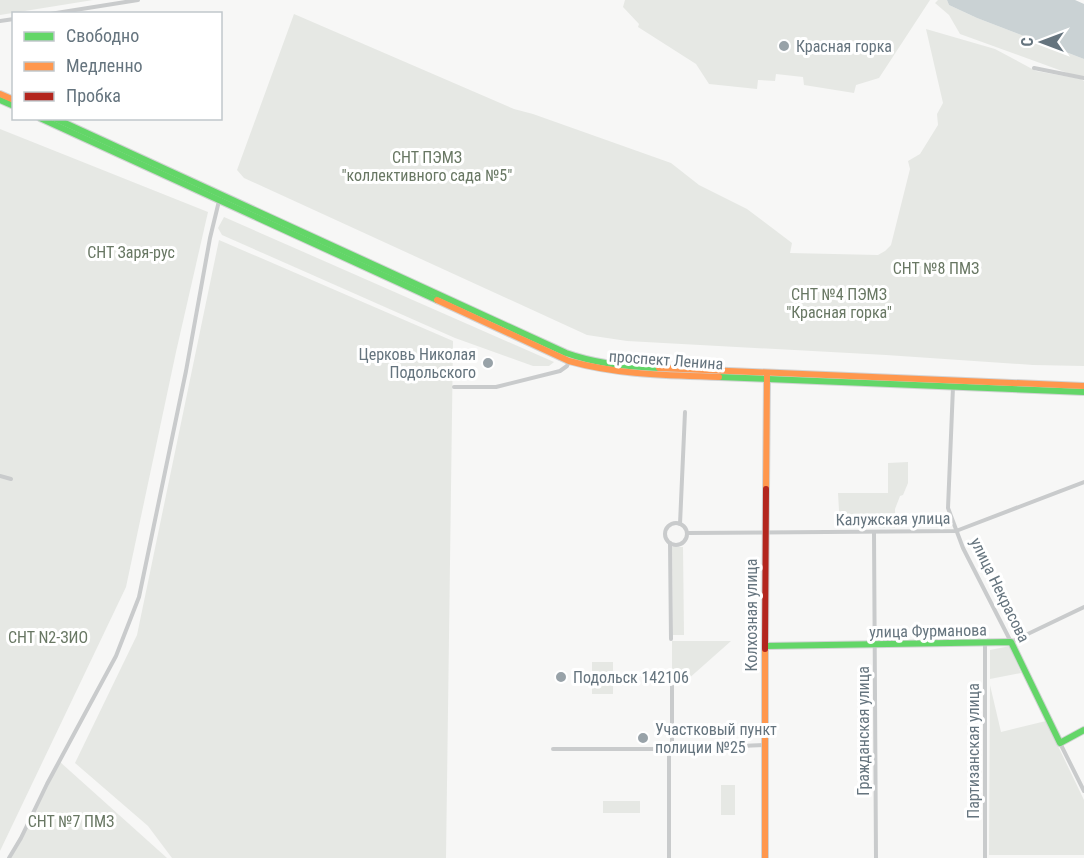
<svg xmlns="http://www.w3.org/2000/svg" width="1084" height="858" viewBox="0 0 1084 858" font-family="'Roboto Condensed',sans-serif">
  <rect width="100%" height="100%" fill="#f7f7f6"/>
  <!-- green -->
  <g fill="#e6e8e4">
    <path d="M0,0H93L0,15Z"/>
    <path d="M625,0H930L879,78L856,85L854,93L804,85L803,77L776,74L775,81L758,80L757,89L709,84L696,64L638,27L639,24L623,7Z"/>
    <path d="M938,0H947L949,5L977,18L1084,59V79L960,34L949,15L935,3Z"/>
    <path d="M294,14L514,109L533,114L671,163L699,185L747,209L792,243L790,253L878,255L885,251L891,245L910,169L908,161L920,154L938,125L937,114L943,103L926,29L995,49L1036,71L1081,79L1084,81V366L1033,365L886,355L627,341L587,335L244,178L237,170Z"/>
    <path d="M0,129L208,212L176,352L126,587L0,851Z"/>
    <path d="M224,217L554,362L549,366H533L455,338L222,235L218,228Z"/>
    <path d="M219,240L453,341L446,858H172L148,826L75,763L137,635Z"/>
    <path d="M908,462V483L903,495L900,496L895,509V528H840L838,493H888V463Z"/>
    <path d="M672,547H683L684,635H673Z"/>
    <path d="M672,641H731L687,680H675L672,678Z"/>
    <path d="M1010,646L1021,673L990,679V650Z"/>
    <rect x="592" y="662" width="21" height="32"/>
    <path d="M990,685L1001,732L1046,721L1084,800V855H989Z"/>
    <path d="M60,762L167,858H8Z"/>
    <rect x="721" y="785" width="14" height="30"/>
    <rect x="603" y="801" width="37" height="12"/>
  </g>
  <!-- water -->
  <path fill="#cad2d4" d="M947,0H1075L1084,4V59L977,18L949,5Z"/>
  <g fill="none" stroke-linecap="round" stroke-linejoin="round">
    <!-- fast casing -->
    <g stroke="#d2d3d4" stroke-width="8">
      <g id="fast">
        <path d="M0,100L14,106"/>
        <path d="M40,118L437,300"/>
        <path d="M54,118L566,353C597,364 627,367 659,368"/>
        <path d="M719,377L1084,392"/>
        <path d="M765,646L1011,642L1060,743L1084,730"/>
      </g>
    </g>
    <!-- slow casing -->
    <g stroke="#d2d3d4" stroke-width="8">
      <g id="slow">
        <path d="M0,94L14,100"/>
        <path d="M437,300L569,361C619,375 668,375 719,377"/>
        <path d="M659,368L1084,386"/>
        <path d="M766,489L767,376"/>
        <path d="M765,649V858"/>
      </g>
    </g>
    <!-- jam casing -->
    <g stroke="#d2d3d4" stroke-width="8">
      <path id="jam" d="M765,649L766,489"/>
    </g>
    <!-- street -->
    <g stroke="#c9cbcc" stroke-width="4">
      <path d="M50,14L138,0"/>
      <path d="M0,21L14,19"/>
      <path d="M1034,68L1084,78"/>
      <path d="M454,387H496L560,371L567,366L569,361"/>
      <path d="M953,387L948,508L963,548L1011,642L1084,607"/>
      <path d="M0,476L11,479"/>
      <circle cx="676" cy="534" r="11"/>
      <path d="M680,524L685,412"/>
      <path d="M874,532L876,858"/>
      <path d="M687,533L956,531L1084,482"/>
      <path d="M670,543L671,639"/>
      <path d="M985,644V858"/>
      <path d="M672,681V747"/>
      <path d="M1060,743L1084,791"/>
      <path d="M553,749H669L765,745"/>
      <path d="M669,749V858"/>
      <path d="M9,858L21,838L47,784L116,656L139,597L186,371L210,238L219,201"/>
    </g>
    <!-- fast -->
    <use href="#fast" stroke="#63d668" stroke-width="6"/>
    <!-- slow -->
    <use href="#slow" stroke="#ff974d" stroke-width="6"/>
    <!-- jam -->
    <use href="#jam" stroke="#b3261e" stroke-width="6"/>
  </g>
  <!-- markers -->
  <g fill="#98a2a8" stroke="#fff" stroke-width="2">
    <circle cx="784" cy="46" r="6"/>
    <circle cx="488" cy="363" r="6"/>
    <circle cx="561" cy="677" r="6"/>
    <circle cx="643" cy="738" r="6"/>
  </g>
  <g text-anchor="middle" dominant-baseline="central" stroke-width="6" stroke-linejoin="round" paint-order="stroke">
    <!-- poi labels -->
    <g font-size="16" fill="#65747e" stroke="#fff" text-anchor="start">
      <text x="796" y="46">Красная горка</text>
      <text x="476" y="354" text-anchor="end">Церковь Николая<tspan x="476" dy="18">Подольского</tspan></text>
      <text x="573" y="677">Подольск 142106</text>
      <text x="655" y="729">Участковый пункт<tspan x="655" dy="18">полиции №25</tspan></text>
    </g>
    <!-- park labels -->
    <g font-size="16" fill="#687763" stroke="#fff">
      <text x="427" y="157">СНТ ПЭМЗ<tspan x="427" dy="18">"коллективного сада №5"</tspan></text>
      <text x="131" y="252">СНТ Заря-рус</text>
      <text x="936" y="268">СНТ №8 ПМЗ</text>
      <text x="839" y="294">СНТ №4 ПЭМЗ<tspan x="839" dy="18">"Красная горка"</tspan></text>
      <text x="48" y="637">СНТ N2-ЗИО</text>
      <text x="71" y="821">СНТ №7 ПМЗ</text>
    </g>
    <!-- street labels -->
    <g font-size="16" fill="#65747e" stroke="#fff">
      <text transform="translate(666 360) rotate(4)">проспект Ленина</text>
      <text transform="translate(893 519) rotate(-1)">Калужская улица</text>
      <text transform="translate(1000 590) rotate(64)">улица Некрасова</text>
      <text transform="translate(751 615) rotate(-90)">Колхозная улица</text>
      <text transform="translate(928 631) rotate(-1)">улица Фурманова</text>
      <text transform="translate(863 731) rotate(-90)">Гражданская улица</text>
      <text transform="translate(973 751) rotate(-90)">Партизанская улица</text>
    </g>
  </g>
  <!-- legend -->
  <rect x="12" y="12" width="210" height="108" fill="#ffffff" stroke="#c1c7cb" stroke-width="1.5"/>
  <rect x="24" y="32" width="30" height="9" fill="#63d668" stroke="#c1c7cb" stroke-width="1.5"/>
  <text x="66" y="42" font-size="18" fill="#65747e">Свободно</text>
  <rect x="24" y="62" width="30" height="9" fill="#ff974d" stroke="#c1c7cb" stroke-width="1.5"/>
  <text x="66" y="72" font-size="18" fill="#65747e">Медленно</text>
  <rect x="24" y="92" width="30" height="9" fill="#b3261e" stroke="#c1c7cb" stroke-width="1.5"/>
  <text x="66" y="102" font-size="18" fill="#65747e">Пробка</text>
  <!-- north arrow -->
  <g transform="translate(1042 42) rotate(270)" stroke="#ffffff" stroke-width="4.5" paint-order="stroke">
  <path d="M0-4.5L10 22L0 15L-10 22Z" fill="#65747e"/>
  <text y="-9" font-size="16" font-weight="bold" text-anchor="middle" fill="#65747e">С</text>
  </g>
</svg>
